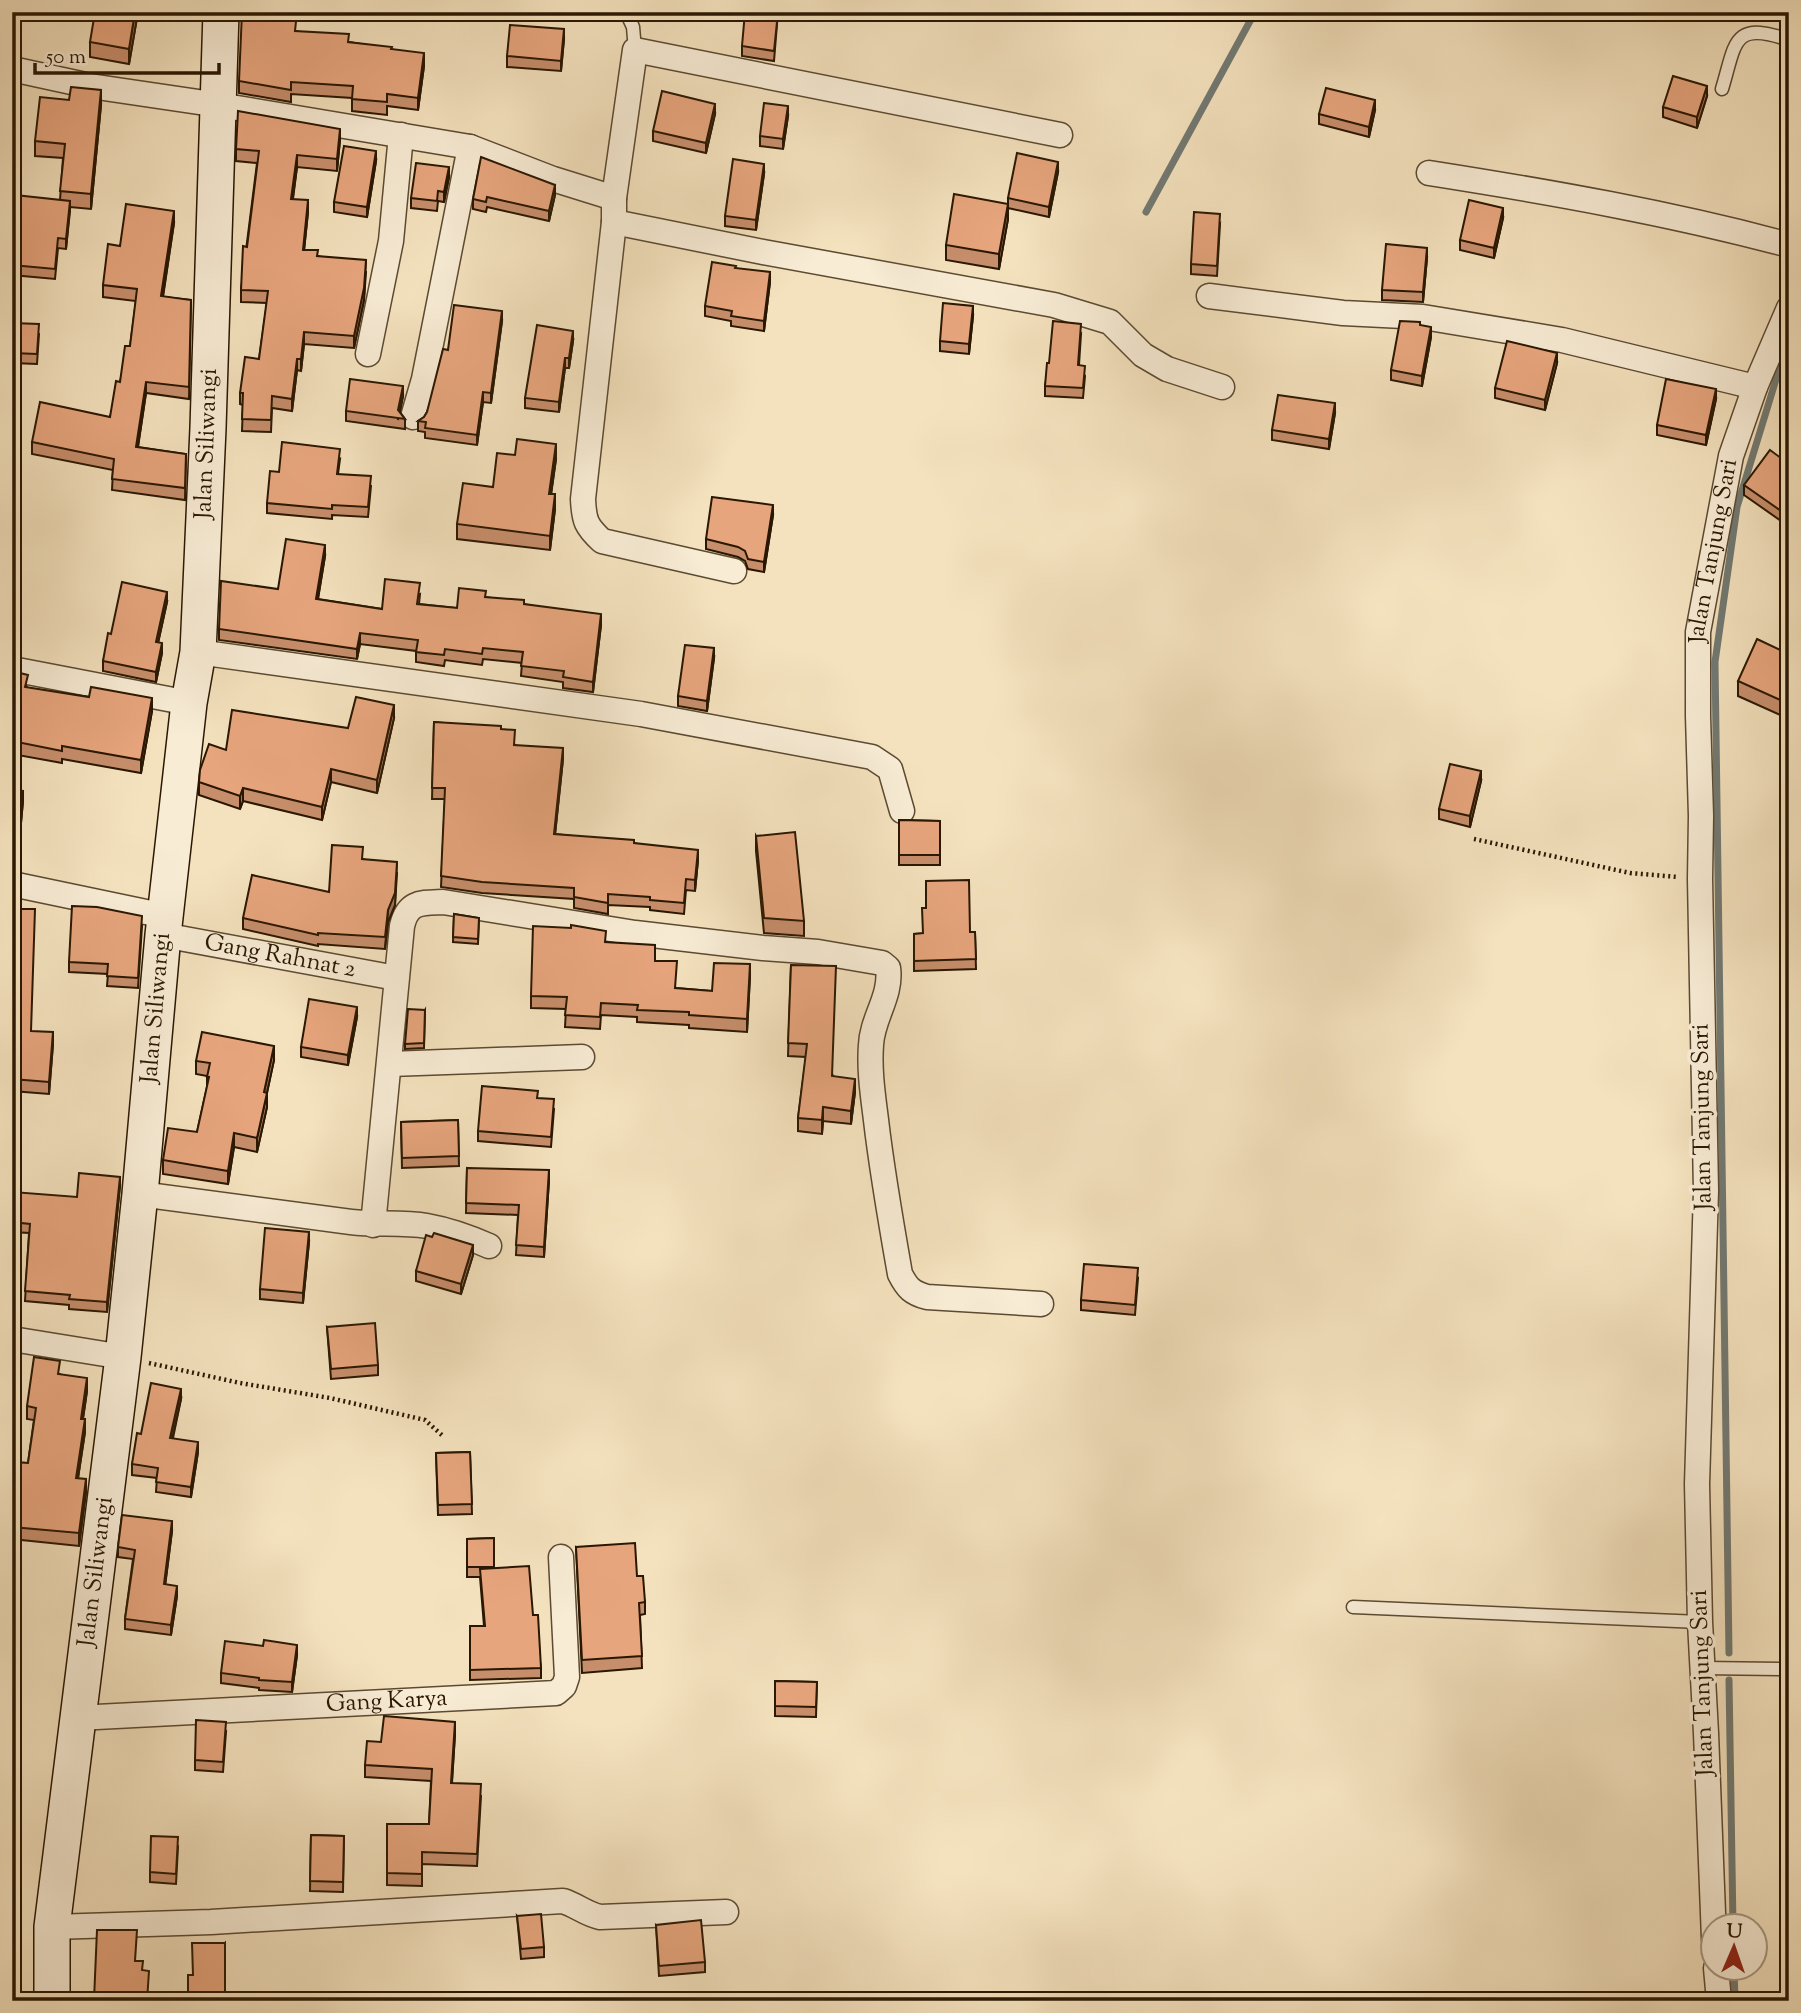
<svg xmlns="http://www.w3.org/2000/svg" width="1801" height="2013" viewBox="0 0 1801 2013" font-family="'Sorts Mill Goudy',serif">
  <rect width="100%" height="100%" fill="#f4e2be"/>
  <filter id="stains"><feTurbulence type="fractalNoise" baseFrequency=".00286" numOctaves="4"/><feColorMatrix values="0 0 0 0 .2 0 0 0 0 .09 0 0 0 0 .02 0 0 0 .5 -.17"/></filter>
  <radialGradient id="worn" r=".72"><stop offset=".6" stop-color="#630" stop-opacity="0"/><stop offset="1" stop-color="#630" stop-opacity=".3"/></radialGradient>
  <g fill="none" stroke-linecap="round" stroke-linejoin="round">
    <!-- stream -->
    <g stroke="#727972" stroke-width="7">
      <path d="M1146,212L1255,12"/>
      <path d="M1729,1653L1715,662L1737,507L1785,350L1789,343"/>
      <path d="M1729,1680L1733,1926"/>
      <path d="M1734,1968L1735,2001"/>
    </g>
    <!-- lane casing -->
    <g stroke="#5c4a31" stroke-width="15">
      <g id="lane">
        <path d="M626,12L633,27L635,50"/>
        <path d="M1722,89C1736,43 1732,20 1789,40"/>
        <path d="M1353,1607L1700,1622"/>
        <path d="M1702,1668L1789,1669"/>
      </g>
    </g>
    <!-- street casing -->
    <g stroke="#5c4a31" stroke-width="27">
      <g id="street">
        <path d="M12,69L90,86L219,105L470,147L553,179L614,198"/>
        <path d="M1429,173C1550,192 1670,213 1789,245"/>
        <path d="M614,222L763,252L1054,305L1110,322L1143,355L1167,369L1222,387"/>
        <path d="M1209,296L1343,313L1423,317L1562,340L1755,387"/>
        <path d="M368,354L391,241L401,135"/>
        <path d="M413,417L424,379L470,147"/>
        <path d="M734,571L602,541C586,526 584,521 583,499L614,222V198L635,50L1060,135"/>
        <path d="M198,652L641,714L872,757L890,769L902,811"/>
        <path d="M12,669L189,703"/>
        <path d="M12,884L165,916"/>
        <path id="s1" d="M163,935L396,978"/>
        <path d="M390,1064L582,1057"/>
        <path d="M140,1194L351,1222C376,1225 402,1222 427,1226C449,1230 469,1237 489,1246"/>
        <path d="M373,1225L402,926C408,901 421,903 443,902L635,933L763,948L818,952L882,963L888,968C892,996 872,1018 871,1045C869,1070 873,1096 876,1120C882,1172 891,1223 900,1274C907,1288 912,1293 927,1297L1041,1304"/>
        <path d="M12,1339L123,1357"/>
        <path id="s2" d="M77,1718L556,1693L564,1686L567,1677L561,1557"/>
        <path d="M52,1927L211,1922L563,1901C576,1905 586,1914 600,1917L726,1912"/>
        <path id="s3" d="M1714,1939L1706,1733L1700,1622L1697,1484L1706,1191L1700,879L1701,816L1698,716V632L1731,456L1755,387L1789,308"/>
        <path d="M1716,1968L1719,2001"/>
      </g>
    </g>
    <!-- secondary casing -->
    <g stroke="#2a1702" stroke-width="38">
      <g id="secondary">
        <path id="s4" d="M52,2001V1927L123,1357L140,1194L163,935L189,703L198,652L208,428L221,12"/>
      </g>
    </g>
    <!-- path -->
    <g stroke="#2a1702" stroke-width="4.5" stroke-dasharray="2 3.5" stroke-linecap="butt">
      <path d="M1474,839L1630,873L1678,877"/>
      <path d="M149,1363L240,1383L330,1398L425,1420L444,1437"/>
    </g>
    <!-- lane -->
    <use href="#lane" stroke="#f8ecd5" stroke-width="12"/>
    <!-- street -->
    <use href="#street" stroke="#f8ecd5" stroke-width="24"/>
    <!-- secondary -->
    <use href="#secondary" stroke="#f8ecd5" stroke-width="35"/>
  </g>
  <!-- wall -->
  <g fill="#c78e6c" stroke="#2a1702" stroke-width="2">
    <path d="M12,12H23L16,41L12,40Z"/>
    <path d="M138,12L129,64L90,57V42Z"/>
    <path d="M472,12H513L512,18Z"/>
    <path d="M585,12H610L609,15Z"/>
    <path d="M778,12L774,61L742,56V46Z"/>
    <path d="M296,31L349,42L391,49L424,66L418,110L387,106V115L352,111V98L291,94V102L239,93V81Z"/>
    <path d="M564,39L561,71L507,67V56Z"/>
    <path d="M1707,96L1697,128L1663,117V107Z"/>
    <path d="M101,105L91,209L70,207L66,249L58,248L55,279L12,275V222L60,200L63,158L35,156V141Z"/>
    <path d="M1375,110L1369,137L1319,124V114Z"/>
    <path d="M715,114L706,153L653,141V131Z"/>
    <path d="M788,116L783,149L760,146V136Z"/>
    <path d="M340,140L337,171L297,167L293,199L308,212L304,250L318,256L366,272L364,300L354,348L304,344L301,371L297,370L292,411L272,408L271,432L242,431L243,405L240,404V393L259,359L267,303L241,302V290L257,163L236,161V149Z"/>
    <path d="M376,161L367,217L334,212V202Z"/>
    <path d="M1058,172L1049,217L1008,208V219L999,269L946,260V245L1008,204V198Z"/>
    <path d="M764,174L756,230L725,226V216Z"/>
    <path d="M449,177L444,202L438,201L437,211L411,208V198Z"/>
    <path d="M555,185V195L549,221L487,207L486,212L473,209V199Z"/>
    <path d="M1503,218L1494,258L1460,250V240Z"/>
    <path d="M174,223L163,297L191,300L189,399L146,393L138,447L186,454L185,500L112,490L113,470L32,454V442L110,417L130,346L136,301L103,297V285L120,246Z"/>
    <path d="M1220,224L1217,276L1191,274V264Z"/>
    <path d="M1427,258L1423,302L1382,300V290Z"/>
    <path d="M735,268L770,282L764,331L731,326V321L705,316V306Z"/>
    <path d="M973,316L969,354L940,351V341Z"/>
    <path d="M502,321L491,403L483,402L477,445L425,438V432L418,431V421L424,417L427,412L448,350Z"/>
    <path d="M12,323L39,334L37,364L12,363Z"/>
    <path d="M1420,325L1431,337L1422,386L1391,380V370Z"/>
    <path d="M1081,334L1079,365L1085,376L1083,398L1045,396V386L1049,363Z"/>
    <path d="M573,341L569,368H565L559,412L525,408V398Z"/>
    <path d="M1557,363L1545,410L1495,398V388Z"/>
    <path d="M403,396L400,412L405,419V429L346,421V411Z"/>
    <path d="M1716,399L1706,445L1657,435V425Z"/>
    <path d="M1335,413L1329,449L1272,440V430Z"/>
    <path d="M515,455L556,459L551,494L555,509L550,550L457,539V524L493,487Z"/>
    <path d="M340,459L338,474L371,486L368,517L332,515V519L267,513V503Z"/>
    <path d="M1789,464L1784,523L1744,495V485Z"/>
    <path d="M773,515L764,572L748,569L745,561L738,557L706,549V539Z"/>
    <path d="M12,551L21,562L14,624H12Z"/>
    <path d="M325,556L318,599L382,609L420,594L419,604L457,608L486,597L524,604L601,625L593,692L563,688V682L521,676L522,663L483,659L482,665L445,660L444,666L416,662V651L360,644L357,659L219,640V629L278,589Z"/>
    <path d="M167,602L158,643L162,653L156,682L103,671V661L111,634Z"/>
    <path d="M1789,654V719L1738,696V681Z"/>
    <path d="M714,658L707,711L678,706V696Z"/>
    <path d="M12,671L28,688L89,697L152,711L141,773L62,759V763L12,754Z"/>
    <path d="M394,718L377,793L331,782L322,820L243,801L240,809L199,795V782L226,750L348,728Z"/>
    <path d="M434,722L501,729L515,745L563,759L555,834L634,843L698,860L695,891L686,890L684,914L650,910V907L608,905V914L574,908V899L482,893L441,887L445,799H432Z"/>
    <path d="M1481,781L1470,827L1439,819V809Z"/>
    <path d="M12,790L23,801L19,845H12Z"/>
    <path d="M899,820L940,821V865H899Z"/>
    <path d="M756,836L804,921V936L764,933L756,851Z"/>
    <path d="M363,859L397,873L395,905L388,922L385,949L318,944V946L243,929V918L329,892Z"/>
    <path d="M12,908L31,1031L53,1044L49,1094L12,1091V1010L14,989H12Z"/>
    <path d="M454,914L479,918L478,944L453,942Z"/>
    <path d="M142,926L138,988L107,986L108,974L69,972V962Z"/>
    <path d="M975,932L976,969L914,971V934Z"/>
    <path d="M606,942L655,961L676,988L712,991L750,976L747,1032L689,1028V1025L637,1022V1017L601,1015L600,1029L565,1027L566,1009L531,1008V996Z"/>
    <path d="M791,965L833,1076L855,1092L851,1124L823,1121L822,1134L798,1131V1118L806,1057L788,1056Z"/>
    <path d="M425,1010L424,1048L405,1049V1044Z"/>
    <path d="M357,1017L348,1065L301,1057V1047Z"/>
    <path d="M274,1060L267,1093V1107L257,1152L234,1147L228,1184L163,1174V1160L197,1132L207,1087V1076L196,1074V1061Z"/>
    <path d="M554,1109L551,1147L478,1141V1131Z"/>
    <path d="M458,1120L459,1166L402,1168L401,1122Z"/>
    <path d="M467,1168L549,1180L544,1257L516,1255L518,1215L466,1213Z"/>
    <path d="M120,1186L107,1312L69,1309V1305L25,1301L29,1233L12,1232V1201L77,1197Z"/>
    <path d="M432,1237L473,1255L461,1294L416,1281V1271Z"/>
    <path d="M309,1242L303,1303L260,1299V1289Z"/>
    <path d="M1138,1278L1135,1315L1081,1310V1300Z"/>
    <path d="M327,1327L378,1365V1375L331,1379Z"/>
    <path d="M60,1374L87,1391L83,1419L85,1432L78,1478L86,1492L79,1546L12,1539V1462L28,1463L34,1420L27,1419V1406Z"/>
    <path d="M181,1399L173,1438L198,1452L191,1497L156,1492L157,1478L132,1475V1464L141,1434Z"/>
    <path d="M470,1452L472,1514L438,1515L436,1453Z"/>
    <path d="M172,1531L165,1585L177,1596L171,1635L125,1629V1619L133,1559L118,1557V1547Z"/>
    <path d="M494,1538V1568L533,1615L541,1668V1678L470,1680V1626H484L480,1577H467V1539Z"/>
    <path d="M576,1547L637,1576L645,1602V1614L640,1615L642,1668L582,1673Z"/>
    <path d="M297,1655L292,1692L259,1690V1688L221,1683V1673Z"/>
    <path d="M775,1681L817,1682L816,1717L775,1716Z"/>
    <path d="M226,1732L223,1772L195,1770V1760Z"/>
    <path d="M455,1734L452,1783L481,1796L477,1866L422,1864V1886L387,1885V1824H429L431,1781L365,1777V1765L381,1742Z"/>
    <path d="M12,1801H16L14,1884H12Z"/>
    <path d="M311,1835L344,1836L343,1892L310,1891Z"/>
    <path d="M178,1847L176,1884L150,1882V1872Z"/>
    <path d="M517,1916L544,1947V1957L521,1959Z"/>
    <path d="M656,1925L705,1962V1972L659,1976Z"/>
    <path d="M225,1943V2001H188V1975H193Z"/>
  </g>
  <!-- shaded-wall -->
  <g fill="#a27458" stroke="#2a1702" stroke-width="2">
    <path d="M20,12H23L16,41V31Z"/>
    <path d="M135,12H138L129,64V49Z"/>
    <path d="M564,29V39L561,71V61Z"/>
    <path d="M424,53V66L418,110V98Z"/>
    <path d="M1707,86V96L1697,128V117Z"/>
    <path d="M101,90V105L91,209V194Z"/>
    <path d="M1375,100V110L1369,137V127Z"/>
    <path d="M715,104V114L706,153V143Z"/>
    <path d="M788,106V116L783,149V139Z"/>
    <path d="M340,129V140L337,171V159Z"/>
    <path d="M376,151V161L367,217V207Z"/>
    <path d="M297,155V167L291,211V199Z"/>
    <path d="M1058,162V172L1049,217V207Z"/>
    <path d="M764,164V174L756,230V220Z"/>
    <path d="M449,167V177L444,202V192Z"/>
    <path d="M555,185V195L549,221V211Z"/>
    <path d="M308,200V212L303,261V250Z"/>
    <path d="M70,201V211L66,249V239Z"/>
    <path d="M1008,204V219L999,269V254Z"/>
    <path d="M1503,208V218L1494,258V248Z"/>
    <path d="M174,211V223L161,308V296Z"/>
    <path d="M1427,248V258L1423,302V292Z"/>
    <path d="M366,260L364,300L354,348V336Z"/>
    <path d="M770,272V282L764,331V321Z"/>
    <path d="M973,306V316L969,354V344Z"/>
    <path d="M502,311V321L491,403V393Z"/>
    <path d="M1431,327V337L1422,386V376Z"/>
    <path d="M573,331V341L569,368V358Z"/>
    <path d="M304,332V344L301,371V359Z"/>
    <path d="M1557,353V363L1545,410V400Z"/>
    <path d="M565,358V368L559,412V402Z"/>
    <path d="M297,359V370L292,411V399Z"/>
    <path d="M146,382V393L136,459V447Z"/>
    <path d="M403,386V396L398,420V410Z"/>
    <path d="M1716,389V399L1706,445V435Z"/>
    <path d="M483,392V402L477,445V435Z"/>
    <path d="M1335,403V413L1329,449V439Z"/>
    <path d="M556,444V459L549,509V494Z"/>
    <path d="M555,494V509L550,550V536Z"/>
    <path d="M773,505V515L764,572V562Z"/>
    <path d="M1789,506V516L1784,523V513Z"/>
    <path d="M325,545V556L316,610V599Z"/>
    <path d="M21,552V562L14,624V614Z"/>
    <path d="M167,592V602L156,652V642Z"/>
    <path d="M601,614V625L593,692V682Z"/>
    <path d="M360,633V644L357,659V649Z"/>
    <path d="M162,643V653L156,682V672Z"/>
    <path d="M714,648V658L707,711V701Z"/>
    <path d="M152,698V711L141,773V760Z"/>
    <path d="M394,705V718L377,793V780Z"/>
    <path d="M563,748V759L554,845V834Z"/>
    <path d="M331,769V782L322,820V807Z"/>
    <path d="M1481,771V781L1470,827V816Z"/>
    <path d="M243,788V801L240,809V796Z"/>
    <path d="M23,791V801L19,845V835Z"/>
    <path d="M698,850V860L695,891V880Z"/>
    <path d="M397,862L395,905L388,922L385,949L388,910Z"/>
    <path d="M750,964V976L747,1032V1019Z"/>
    <path d="M357,1007V1017L348,1065V1055Z"/>
    <path d="M53,1032V1044L49,1094V1082Z"/>
    <path d="M274,1046V1060L264,1106V1092Z"/>
    <path d="M855,1079V1092L851,1124V1111Z"/>
    <path d="M267,1093V1107L257,1152V1138Z"/>
    <path d="M823,1107V1121L822,1134V1120Z"/>
    <path d="M234,1133V1147L228,1184V1171Z"/>
    <path d="M549,1170V1180L544,1257V1247Z"/>
    <path d="M120,1177V1186L107,1312V1302Z"/>
    <path d="M309,1232V1242L303,1303V1293Z"/>
    <path d="M473,1245V1255L461,1294V1284Z"/>
    <path d="M87,1378V1391L81,1431V1419Z"/>
    <path d="M181,1389V1399L170,1448V1438Z"/>
    <path d="M85,1419V1432L76,1491V1478Z"/>
    <path d="M198,1442V1452L191,1497V1487Z"/>
    <path d="M86,1479V1492L79,1546V1533Z"/>
    <path d="M172,1521V1531L164,1595V1584Z"/>
    <path d="M177,1586V1596L171,1635V1625Z"/>
    <path d="M297,1645V1655L292,1692V1682Z"/>
    <path d="M455,1722V1734L451,1795V1783Z"/>
  </g>
  <!-- building -->
  <g fill="#e7a57d" stroke="#2a1702" stroke-width="2">
    <path d="M12,12H20L16,31L12,30Z"/>
    <path d="M95,12H135L129,49L90,42Z"/>
    <path d="M242,12H297L295,31L349,34L348,42L392,47L391,49L424,53L418,98L387,94V102L352,99L353,86L291,82V90L239,81Z"/>
    <path d="M745,12H778L774,51L742,46Z"/>
    <path d="M510,25L564,29L561,61L507,56Z"/>
    <path d="M1673,76L1707,86L1697,117L1663,107Z"/>
    <path d="M71,87L101,90L91,194L60,191L65,144L35,141L40,97L69,100Z"/>
    <path d="M1326,88L1375,100L1369,127L1319,114Z"/>
    <path d="M662,91L715,104L706,143L653,131Z"/>
    <path d="M764,103L788,106L783,139L760,136Z"/>
    <path d="M238,111L340,129L337,159L297,155L291,199L308,200L303,250H318L317,256L366,260L364,288L354,336L304,332L301,359H297L292,399L272,396L271,420L242,419L243,393H240L245,357L259,359L268,291L241,290L243,246L247,247L259,151L236,149Z"/>
    <path d="M344,146L376,151L367,207L334,202Z"/>
    <path d="M1017,153L1058,162L1049,207L1008,198Z"/>
    <path d="M481,157L555,185L549,211L487,197L486,202L473,199Z"/>
    <path d="M733,159L764,164L756,220L725,216Z"/>
    <path d="M416,163L449,167L444,192L438,191L437,201L411,198Z"/>
    <path d="M954,194L1008,204L999,254L946,245Z"/>
    <path d="M15,195L70,201L66,239L58,238L55,269L12,265V222Z"/>
    <path d="M1469,200L1503,208L1494,248L1460,240Z"/>
    <path d="M126,204L174,211L161,296L191,300L189,387L146,382L136,447L186,454L185,488L112,479L114,459L32,442L40,402L110,417L116,381L120,382L125,346H130L137,289L103,285L108,244L120,246Z"/>
    <path d="M1194,212L1220,214L1217,266L1191,264Z"/>
    <path d="M1386,244L1427,248L1423,292L1382,290Z"/>
    <path d="M712,262L736,266L735,268L770,272L764,321L731,316L732,311L705,306Z"/>
    <path d="M943,303L973,306L969,344L940,341Z"/>
    <path d="M454,305L502,311L491,393L483,392L477,435L425,428L426,422L418,421L424,417L427,412L443,349L448,350Z"/>
    <path d="M1053,321L1081,324L1078,365L1085,366L1083,388L1045,386L1047,363H1049Z"/>
    <path d="M1400,321L1420,322V325L1431,327L1422,376L1391,370Z"/>
    <path d="M12,323L39,324L37,354L12,353Z"/>
    <path d="M537,325L573,331L569,358H565L559,402L525,398Z"/>
    <path d="M1507,341L1557,353L1545,400L1495,388Z"/>
    <path d="M350,379L403,386L398,410L405,419L346,411Z"/>
    <path d="M1666,379L1716,389L1706,435L1657,425Z"/>
    <path d="M1278,395L1335,403L1329,439L1272,430Z"/>
    <path d="M517,439L556,444L549,494H555L550,536L457,524L463,483L493,487L497,453L515,455Z"/>
    <path d="M282,442L340,449L337,474L371,476L368,507L332,505V509L267,503L270,471L279,472Z"/>
    <path d="M1770,450L1789,464V506L1784,513L1744,485Z"/>
    <path d="M712,497L773,505L764,562L748,559L745,551L738,547L706,539Z"/>
    <path d="M286,539L325,545L316,599L382,609L385,579L420,583L417,604L457,608L459,588L486,591L485,597L524,600V604L601,614L593,682L563,677L564,671L521,666L523,652L483,648L482,654L445,649L444,655L416,652L418,640L360,633L357,649L219,629L221,581L278,589Z"/>
    <path d="M12,551L21,552L14,614H12Z"/>
    <path d="M122,582L167,592L156,642L162,643L156,672L103,661L108,633L111,634Z"/>
    <path d="M1757,639L1789,654V704L1738,681Z"/>
    <path d="M685,645L714,648L707,701L678,696Z"/>
    <path d="M12,671L28,675L25,687L89,697L91,687L152,698L141,760L62,746V751L12,741Z"/>
    <path d="M356,697L394,705L377,780L331,769L322,807L243,788L240,796L199,782L200,770L209,744L226,750L232,710L348,728Z"/>
    <path d="M434,722L501,726V729L515,730L514,745L563,748L554,834L634,840V843L698,850L695,880L686,879L684,903L650,900V897L608,894V903L574,897V888L482,882L441,876L445,788H432Z"/>
    <path d="M1450,764L1481,771L1470,816L1439,809Z"/>
    <path d="M12,790L23,791L19,835H12Z"/>
    <path d="M899,820L940,821V855H899Z"/>
    <path d="M795,832L804,921L764,918L756,836Z"/>
    <path d="M332,845L363,847L362,859L397,862L395,893L388,910L385,937L318,933V935L243,918L252,875L329,892Z"/>
    <path d="M969,880L970,932H975L976,959L914,961V934L923,933L922,908H926V881Z"/>
    <path d="M72,906L97,907L142,916L138,978L107,976L108,964L69,962Z"/>
    <path d="M12,909H35L31,1031L53,1032L49,1082L12,1079V1010L15,977H12Z"/>
    <path d="M454,914L479,918L478,939L453,937Z"/>
    <path d="M571,925L606,931L605,942L655,945V961H677L675,988L712,991L714,963L750,964L747,1019L689,1015V1012L637,1010L638,1005L601,1003L600,1017L565,1015L567,997L531,996L533,926L571,928Z"/>
    <path d="M791,965L836,966L832,1076L855,1079L851,1111L823,1107L822,1120L798,1118L807,1044L788,1043Z"/>
    <path d="M309,999L357,1007L348,1055L301,1047Z"/>
    <path d="M408,1009L425,1010L424,1043L405,1044Z"/>
    <path d="M202,1032L274,1046L264,1092L267,1093L257,1138L234,1133L228,1171L163,1160L168,1128L197,1132L209,1077H207L210,1063L196,1061Z"/>
    <path d="M482,1086L538,1091L537,1098L554,1099L551,1137L478,1131Z"/>
    <path d="M458,1120L459,1156L402,1158L401,1122Z"/>
    <path d="M467,1168L549,1170L544,1247L516,1245L519,1205L466,1203Z"/>
    <path d="M79,1173L120,1177L107,1302L69,1299L70,1295L25,1291L30,1224L12,1222L13,1192L77,1197Z"/>
    <path d="M265,1228L309,1232L303,1293L260,1289Z"/>
    <path d="M434,1233L473,1245L461,1284L416,1271L426,1235L432,1237Z"/>
    <path d="M1084,1264L1138,1268L1135,1305L1081,1300Z"/>
    <path d="M375,1323L378,1365L331,1369L327,1327Z"/>
    <path d="M34,1357L60,1361L58,1374L87,1378L81,1419H85L76,1478L86,1479L79,1533L12,1527V1462L28,1463L36,1408L27,1406Z"/>
    <path d="M151,1383L181,1389L170,1438L198,1442L191,1487L156,1482L158,1468L132,1464L137,1433L141,1434Z"/>
    <path d="M470,1452L472,1504L438,1505L436,1453Z"/>
    <path d="M122,1515L172,1521L164,1584L177,1586L171,1625L125,1619L135,1550L118,1547Z"/>
    <path d="M494,1538V1567H467V1539Z"/>
    <path d="M635,1543L637,1576H643L645,1602L639,1603L642,1656L582,1660L576,1547Z"/>
    <path d="M529,1566L533,1615H538L541,1668L470,1670V1626H485L480,1569Z"/>
    <path d="M264,1640L297,1645L292,1682L259,1680V1678L221,1673L225,1641L263,1646Z"/>
    <path d="M775,1681L817,1682L816,1707L775,1706Z"/>
    <path d="M384,1716L455,1722L451,1783L481,1784L477,1854L422,1852V1874L387,1873V1824H429L432,1769L365,1765L367,1741L381,1742Z"/>
    <path d="M196,1720L226,1722L223,1762L195,1760Z"/>
    <path d="M12,1801H16L14,1870H12Z"/>
    <path d="M311,1835L344,1836L343,1882L310,1881Z"/>
    <path d="M151,1836L178,1837L176,1874L150,1872Z"/>
    <path d="M541,1914L544,1947L521,1949L517,1916Z"/>
    <path d="M701,1920L705,1962L659,1966L656,1925Z"/>
    <path d="M97,1930H137L135,1961H143L142,1970L149,1971L147,2001L94,2000Z"/>
    <path d="M192,1943H225V1996L188,1997V1975H193Z"/>
  </g>
  <g text-anchor="middle" dominant-baseline="central" stroke-width="7" stroke-linejoin="round" paint-order="stroke">
    <!-- street labels -->
    <g font-size="24" fill="#2a1702" stroke="#f8ecd5">
      <text stroke="none"><textPath href="#s4" startOffset="1566">Jalan Siliwangi</textPath></text>
      <text stroke="none"><textPath href="#s3" startOffset="1390">Jalan Tanjung Sari</textPath></text>
      <text stroke="none"><textPath href="#s1" startOffset="119">Gang Rahnat 2</textPath></text>
      <text stroke="none"><textPath href="#s4" startOffset="999">Jalan Siliwangi</textPath></text>
      <text transform="translate(1703 1117) rotate(-91)">Jalan Tanjung Sari</text>
      <text stroke="none"><textPath href="#s4" startOffset="432">Jalan Siliwangi</textPath></text>
      <text transform="translate(1703 1683) rotate(-92)">Jalan Tanjung Sari</text>
      <text stroke="none"><textPath href="#s2" startOffset="310">Gang Karya</textPath></text>
    </g>
  </g>
  <!-- margin -->
  <rect width="1801" height="2013" fill="none" stroke="#f4e2be" stroke-width="42"/>
  <rect x="14" y="14" width="1773" height="1985" fill="none" stroke="#2a1702" stroke-width="3.5"/>
  <rect x="21" y="21" width="1759" height="1971" fill="none" stroke="#2a1702" stroke-width="2"/>
  <!-- north arrow -->
  <g transform="translate(1734 1947) rotate(2)"><circle r="33" fill="#f8ecd5" stroke="#a69781" stroke-width="2"/>
  <path d="M0-5L12 26L0 18L-12 26Z" fill="#8f2418"/>
  <text y="-10" font-size="19" font-weight="bold" text-anchor="middle" fill="#2a1702">U</text>
  </g>
  <!-- scale -->
  <path d="M35 63v10h184v-10" fill="none" stroke="#2a1702" stroke-width="3.5"/>
  <text x="46" y="63" font-size="21" fill="#2a1702" stroke="#f8ecd5" stroke-width="5" paint-order="stroke">50 m</text>
  <rect width="100%" height="100%" filter="url(#stains)"/>
  <rect width="100%" height="100%" fill="url(#worn)"/>
</svg>
